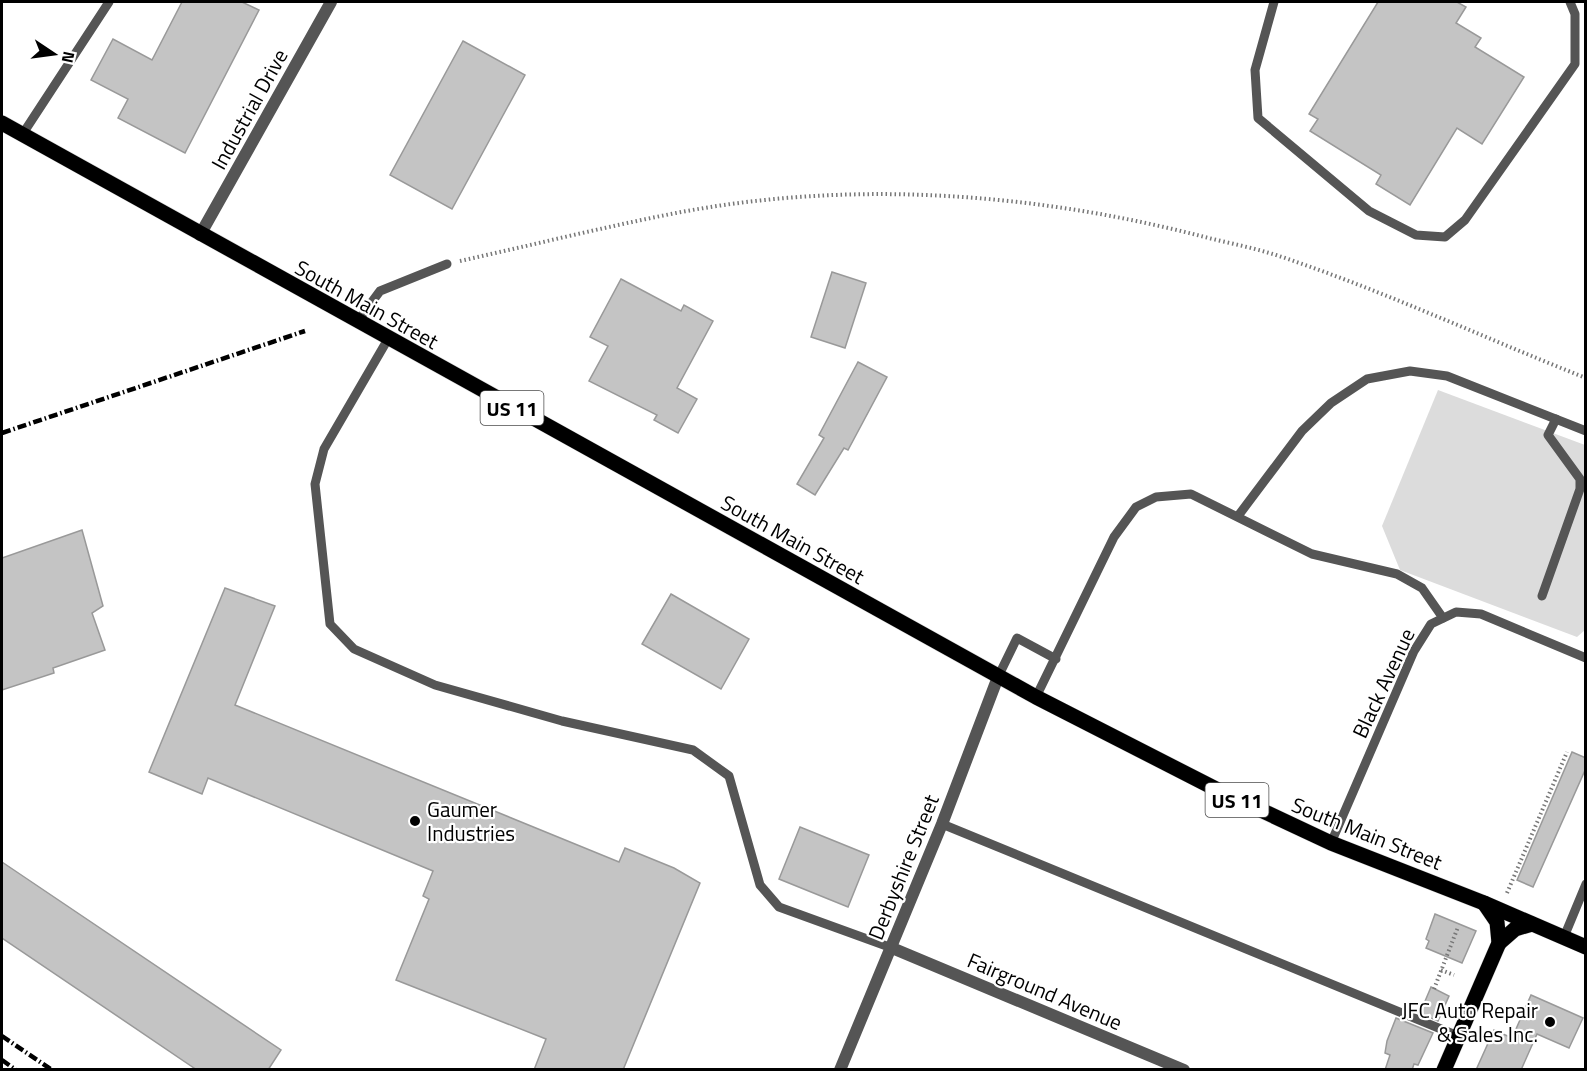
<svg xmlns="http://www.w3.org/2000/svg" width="1587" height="1071" viewBox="0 0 1587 1071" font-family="'Titillium Web',sans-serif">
  <rect width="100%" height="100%" fill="#fff"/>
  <!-- green -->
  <path fill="#dcdcdc" d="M1438,390L1585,445V630L1577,637L1400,570L1382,526Z"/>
  <!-- building -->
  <g fill="#c4c4c4" stroke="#999" stroke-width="1.5">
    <path d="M182,2H242L259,10L185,153L118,118L128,99L91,80L113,39L152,60Z"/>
    <path d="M1378,2H1457L1466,7L1456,23L1481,38L1475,47L1524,77L1482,144L1457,128L1410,205L1376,184L1381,175L1310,131L1318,119L1309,114Z"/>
    <path d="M463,41L525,75L452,209L390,175Z"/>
    <path d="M832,272L866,283L845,348L811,337Z"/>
    <path d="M621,279L681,311L684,305L713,321L677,388L697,399L678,433L654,420L657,415L589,381L608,346L590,337Z"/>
    <path d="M858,362L887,377L848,450L844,448L815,495L797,484L824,438L819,435Z"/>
    <path d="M82,530L103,606L92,613L105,650L53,668L54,673L2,690V558Z"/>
    <path d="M225,588L275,606L235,705L619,862L625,848L674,868L700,883L623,1070H534L546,1039L396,980L429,899L423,896L433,871L208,778L202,794L149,772Z"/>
    <path d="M671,594L749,639L721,689L642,644Z"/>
    <path d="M1572,752L1586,758V768L1533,887L1517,880Z"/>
    <path d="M800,827L869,855L848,907L779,879Z"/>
    <path d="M2,862L281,1050L268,1070H197L2,938Z"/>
    <path d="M1435,914L1476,931L1462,963L1426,948L1429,941L1426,939Z"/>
    <path d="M1431,987L1449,996L1438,1021L1420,1013Z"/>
    <path d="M1531,995L1583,1018L1569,1048L1537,1034L1521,1070H1476L1494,1030L1512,1038Z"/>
    <path d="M1396,1018L1433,1033L1418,1065L1414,1064L1412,1070H1385L1390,1055L1385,1053L1387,1041Z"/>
  </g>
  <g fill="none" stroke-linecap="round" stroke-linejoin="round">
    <!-- primary casing -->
    <g stroke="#dbdbdb" stroke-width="16">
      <g id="primary">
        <path d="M2,123L1036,697L1216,789L1331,843L1484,903L1586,947"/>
        <path d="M1499,943L1515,929L1532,924"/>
        <path d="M1444,1070L1499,943L1497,922L1484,903"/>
      </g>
    </g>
    <!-- path -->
    <g stroke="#777" stroke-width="4" stroke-dasharray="1.5 3" stroke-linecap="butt">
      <path d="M460,261C532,245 604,227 676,213C848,180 1028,192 1197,235C1223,242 1251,247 1276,255C1382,290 1482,337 1586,378"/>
      <path d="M1507,893L1567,752"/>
      <path d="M1441,970L1454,975"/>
      <path d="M1434,989L1458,927"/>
    </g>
    <!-- service -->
    <g stroke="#555" stroke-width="9">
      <path d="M1274,2L1255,70L1258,118L1369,211L1416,235L1445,237L1465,220L1575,64V14L1570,2"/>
      <path d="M22,135L109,2"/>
      <path d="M357,322L380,291L447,264"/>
      <path d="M388,339L324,449L315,484L330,624L354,649L435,685L562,721L693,750L729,776L760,885L779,907L892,948"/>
      <path d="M1238,516L1302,431L1331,403L1367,379L1410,371L1447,376L1586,431"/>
      <path d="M1542,596L1580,489V479L1548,435L1556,419"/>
      <path d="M998,677L1017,638L1056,659"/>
      <path d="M1036,697L1114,537L1136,507L1156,497L1191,494L1312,554L1397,574L1422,588L1443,618"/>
      <path d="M942,824L1458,1036"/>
      <path d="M1331,843L1414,651L1431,624L1456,612L1481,614L1586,658"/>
      <path d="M1564,937L1586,884"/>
    </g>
    <!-- minor -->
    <g stroke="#555" stroke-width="12">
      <path d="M892,948L1184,1070"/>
      <path d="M840,1070L942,824L998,677"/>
    </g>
    <!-- tertiary -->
    <path stroke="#555" stroke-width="12" d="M200,235L331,2"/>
    <!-- primary -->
    <use href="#primary" stroke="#000" stroke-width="15"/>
    <!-- rail -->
    <g stroke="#000" stroke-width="4.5" stroke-dasharray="9 3 1.5 3" stroke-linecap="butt">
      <path d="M2,433L305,331"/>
      <path d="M2,1036L52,1070"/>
      <path d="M2,1060L16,1070"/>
    </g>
  </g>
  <!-- markers -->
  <g fill="#000" stroke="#fff" stroke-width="2">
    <circle cx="415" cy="821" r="6"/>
    <circle cx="1550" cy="1022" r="6"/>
  </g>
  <g text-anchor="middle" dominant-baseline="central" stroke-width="4.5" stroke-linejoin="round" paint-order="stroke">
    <!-- shield labels -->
    <g fill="#fff" stroke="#4c4c4c" stroke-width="1.5">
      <rect x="480.5" y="391" width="63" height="34" rx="4.5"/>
      <rect x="1205.5" y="783" width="63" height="34" rx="4.5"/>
    </g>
    <g font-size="20" font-weight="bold" fill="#000">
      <text x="512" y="408">US 11</text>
      <text x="1237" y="800">US 11</text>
    </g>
    <!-- street labels -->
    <g font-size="21" fill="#000" stroke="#fff">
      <text transform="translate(249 109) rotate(-61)">Industrial Drive</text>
      <text transform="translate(367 304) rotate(29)">South Main Street</text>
      <text transform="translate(793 539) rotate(29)">South Main Street</text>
      <text transform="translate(1383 683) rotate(-65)">Black Avenue</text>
      <text transform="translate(1367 833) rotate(22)">South Main Street</text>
      <text transform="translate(903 867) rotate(-68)">Derbyshire Street</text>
      <text transform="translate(1045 991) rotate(23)">Fairground Avenue</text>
    </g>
    <!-- poi labels -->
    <g font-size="21" fill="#000" stroke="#fff" text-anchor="start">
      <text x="427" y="809">Gaumer<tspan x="427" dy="24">Industries</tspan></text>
      <text x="1538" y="1010" text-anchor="end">JFC Auto Repair<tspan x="1538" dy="24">&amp; Sales Inc.</tspan></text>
    </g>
  </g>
  <!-- border -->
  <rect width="1587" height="1071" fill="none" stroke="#000000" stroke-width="6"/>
  <!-- north arrow -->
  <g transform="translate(54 54) rotate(103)" stroke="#ffffff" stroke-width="4.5" paint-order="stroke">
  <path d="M0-4.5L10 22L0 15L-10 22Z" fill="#000000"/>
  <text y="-9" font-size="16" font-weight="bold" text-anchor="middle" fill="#000000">N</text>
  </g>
</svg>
